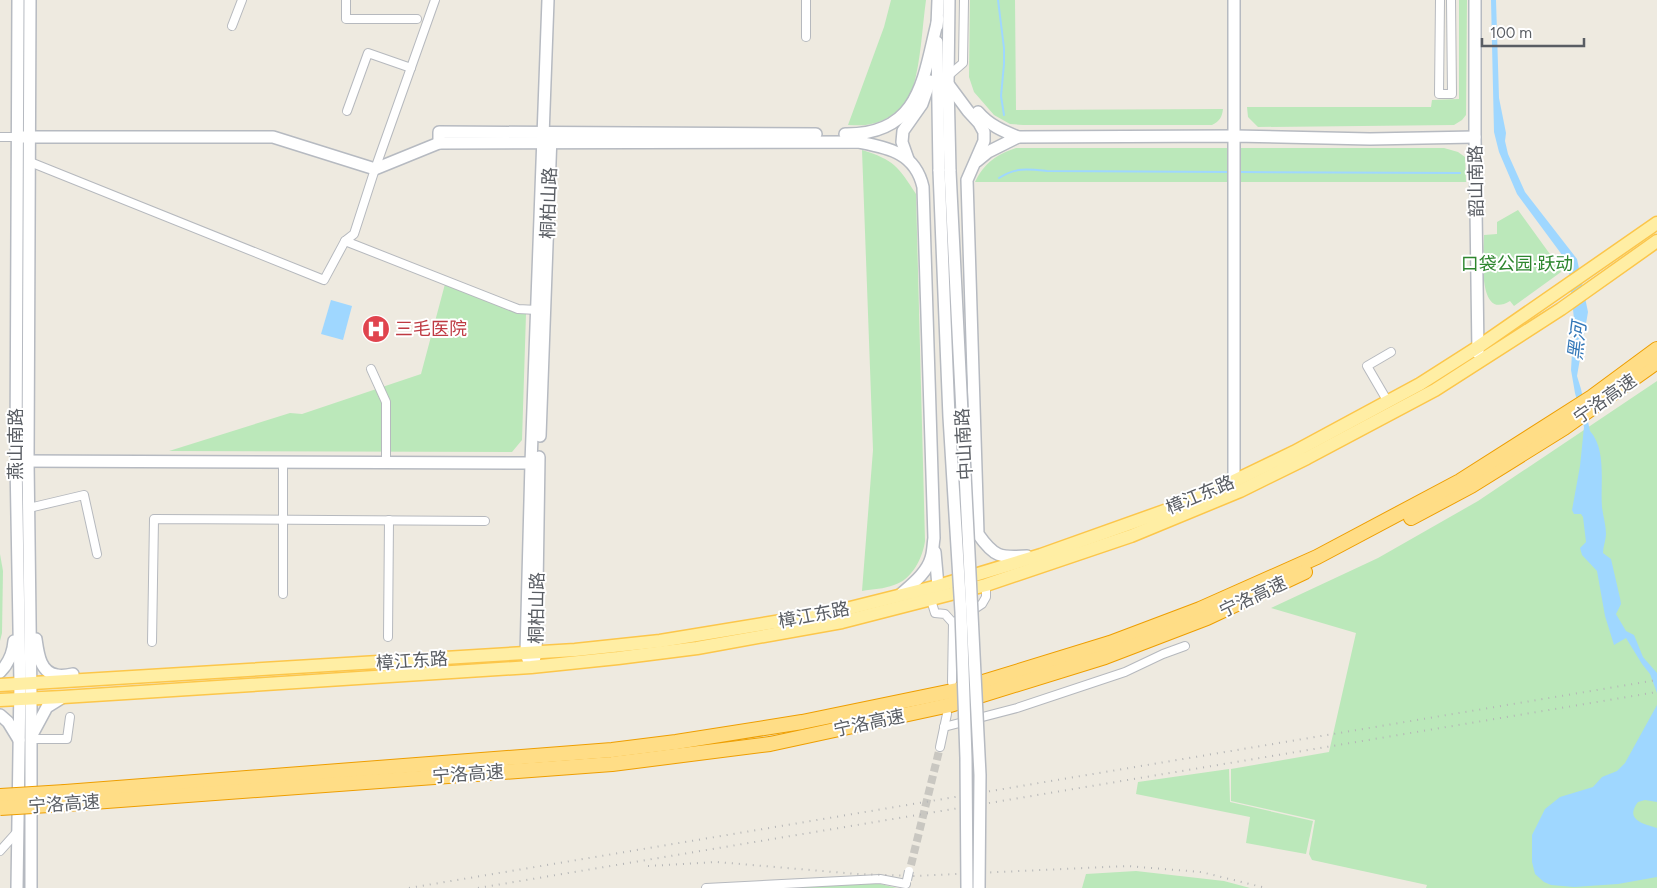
<svg xmlns="http://www.w3.org/2000/svg" width="1657" height="888" viewBox="0 0 1657 888" font-family="Figtree,'Noto Sans SC',sans-serif">
  <rect width="100%" height="100%" fill="#eeeae0"/>
  <!-- green -->
  <g fill="#bbe8ba">
    <path d="M891,0H926C922,29 921,60 913,88C908,105 889,121 871,124C864,126 856,125 848,125L884,27Z"/>
    <path d="M970,0H1015L1016,110L1223,109C1222,117 1220,121 1212,125H1023L1010,124L994,115L974,92L969,77Z"/>
    <path d="M1459,0H1467L1466,115L1462,120L1454,125L1258,127L1248,117L1247,107H1431L1432,100L1459,99Z"/>
    <path d="M1016,148H1444L1458,152L1465,157L1466,182H975C984,163 997,154 1016,148Z"/>
    <path d="M862,150C894,160 898,166 916,194L925,541C923,557 912,580 894,585C884,589 873,589 862,591L873,450Z"/>
    <path d="M1518,210L1560,268L1561,272L1514,306L1510,301C1476,322 1484,251 1484,235L1497,234V222Z"/>
    <path d="M445,284L512,311L526,314L522,440L512,452L169,451L290,413L302,414L421,374Z"/>
    <path d="M1657,381V888H1426L1427,885L1312,860L1309,854L1315,820L1231,801V769L1329,752L1356,633L1271,608L1378,558L1478,501Z"/>
    <path d="M0,554L3,571L2,633L0,641Z"/>
    <path d="M1229,769L1230,802L1313,821L1306,854L1246,843L1250,817L1136,794L1138,782Z"/>
    <path d="M1136,871L1224,881L1250,888H1082L1086,874Z"/>
    <path d="M876,883L897,888H781Z"/>
  </g>
  <!-- water -->
  <g fill="#9fd7ff">
    <path d="M1491,0H1496L1499,98L1506,133L1505,141L1508,154L1525,192L1577,259L1588,312L1577,376L1581,389L1590,431C1607,450 1600,484 1602,507C1603,516 1606,525 1606,534C1606,540 1603,546 1603,553L1611,559L1620,598L1621,604L1616,614L1626,631L1634,635L1643,657L1657,673V693L1650,674L1642,664L1626,638L1614,645L1605,616L1597,571L1582,555L1580,548L1586,542L1583,517L1581,514H1574L1572,510L1580,466L1584,427L1575,393L1571,370L1574,319L1568,263L1517,194L1499,152L1494,132Z"/>
    <path d="M331,300L352,306L343,340L321,334Z"/>
    <path d="M1657,705V802L1645,800L1638,802C1624,820 1644,824 1657,828V877L1618,884L1574,887L1551,885L1544,882L1535,874L1532,862V835L1545,809L1560,797L1593,787L1602,777L1617,771L1625,763Z"/>
  </g>
  <g fill="none" stroke-linecap="round" stroke-linejoin="round">
    <!-- stream -->
    <g stroke="#9fd7ff" stroke-width="2">
      <path d="M998,0L1004,48V64L1001,96L1004,115"/>
      <path d="M1239,172L1460,173"/>
      <path d="M999,178C1015,167 1029,169 1047,171L1229,172"/>
    </g>
    <!-- street-tunnel -->
    <path stroke="#c9c7c1" stroke-width="8" stroke-dasharray="8 4" stroke-linecap="butt" d="M911,865L940,747"/>
    <!-- street casing -->
    <g stroke="#b6b9be" stroke-width="10">
      <g id="street">
        <path d="M346,0V19H417"/>
        <path d="M806,0V37"/>
        <path d="M1440,0L1439,94H1452L1451,0"/>
        <path d="M232,26L242,0"/>
        <path d="M948,76L963,63L964,0"/>
        <path d="M347,111L368,53L411,68"/>
        <path d="M0,137H18"/>
        <path d="M30,162L324,280L345,241L354,234L375,169L435,0"/>
        <path d="M345,241L518,309L537,310"/>
        <path d="M371,369L386,402V462"/>
        <path d="M1388,402L1367,366L1391,352"/>
        <path d="M283,462V594"/>
        <path d="M29,508L84,495L97,554"/>
        <path d="M931,600L935,613L945,614L953,623L982,604L986,597V585"/>
        <path d="M388,637L389,520"/>
        <path d="M152,642L154,519L485,521"/>
        <path d="M952,682L953,623"/>
        <path d="M944,727L1017,708L1125,672L1163,654L1185,646"/>
        <path d="M30,739H67L70,717"/>
        <path d="M940,747L947,714"/>
        <path d="M0,851L17,832"/>
        <path d="M706,888L880,879L906,884"/>
      </g>
    </g>
    <!-- secondary casing -->
    <g stroke="#b6bac1" stroke-width="14">
      <g id="secondary">
        <path d="M30,0L28,461L31,698V888"/>
        <path d="M949,0L948,84L950,171"/>
        <path d="M1475,0V137L1478,353"/>
        <path d="M937,26L938,0"/>
        <path d="M937,42L939,171"/>
        <path d="M948,84L968,111L979,123L984,132V141L967,180L978,534C994,557 1000,558 1027,556"/>
        <path d="M845,134C921,135 923,78 938,19"/>
        <path d="M18,137H273L375,169L439,143L858,142C888,148 915,152 923,187L934,538C933,544 933,552 931,558C927,573 911,585 900,595"/>
        <path d="M1018,137L1234,136L1370,139L1475,137"/>
        <path d="M439,143V132L816,134"/>
        <path d="M908,159L902,142L903,131L922,104L930,81"/>
        <path d="M977,161L988,152L1018,137C1003,131 989,125 978,112"/>
        <path d="M540,436L551,135"/>
        <path d="M20,461L537,463"/>
        <path d="M1234,481V0"/>
        <path d="M935,552L938,586"/>
        <path d="M36,639C38,653 40,673 57,675C62,676 68,675 73,674"/>
        <path d="M534,661L536,653L539,457"/>
        <path d="M531,667L526,654L531,463L548,0"/>
        <path d="M0,672C9,663 13,654 14,641"/>
        <path d="M0,715L8,722L19,740"/>
        <path d="M33,733L47,707L63,697"/>
        <path d="M17,888L20,683L16,461L18,0"/>
      </g>
    </g>
    <!-- primary casing -->
    <g stroke="#fcc64a" stroke-width="15">
      <g id="primary">
        <path d="M0,685L575,650L660,641L830,613L938,586L1041,555L1170,509L1234,481L1294,452L1420,384L1478,347L1657,223"/>
        <path d="M0,700L63,697L531,667L618,658L697,648L842,622L986,585L1131,536L1240,491L1307,458L1435,390L1561,309L1657,241"/>
      </g>
    </g>
    <!-- highway casing -->
    <g stroke="#ee9e00" stroke-width="16">
      <g id="highway">
        <path d="M1411,518L1471,486L1564,428L1657,362"/>
        <path d="M65,792L612,750L676,742L802,722L957,690L1110,643L1200,609L1317,557L1460,481L1592,397L1657,349"/>
        <path d="M66,804L612,764L770,744L950,705L1105,657L1207,618L1305,572"/>
      </g>
    </g>
    <!-- street -->
    <use href="#street" stroke="#fff" stroke-width="8"/>
    <!-- secondary -->
    <use href="#secondary" stroke="#fff" stroke-width="11"/>
    <!-- primary -->
    <use href="#primary" stroke="#ffeea4" stroke-width="12"/>
    <!-- highway -->
    <use href="#highway" stroke="#ffdd86" stroke-width="14"/>
    <!-- rail -->
    <g stroke="#b4b5b6" stroke-width="2" stroke-dasharray="1 6" stroke-linecap="butt">
      <path d="M648,866L717,862L857,874L914,876L1127,866L1201,872L1266,888"/>
      <path d="M409,888L1657,680"/>
      <path d="M478,888L1657,692"/>
    </g>
    <!-- street-bridge casing -->
    <g stroke="#b6b9be" stroke-width="10" stroke-linecap="butt">
      <path id="street-bridge" d="M907,880L909,871"/>
    </g>
    <!-- secondary-bridge casing -->
    <g stroke="#b6bac1" stroke-width="14" stroke-linecap="butt">
      <g id="secondary-bridge">
        <path d="M939,171L949,417L961,612L966,758L967,888"/>
        <path d="M950,171L980,775L979,888"/>
      </g>
    </g>
    <!-- highway-bridge casing -->
    <g stroke="#ee9e00" stroke-width="16" stroke-linecap="butt">
      <g id="highway-bridge">
        <path d="M0,796L65,792"/>
        <path d="M0,808L66,804"/>
      </g>
    </g>
    <!-- street-bridge -->
    <use href="#street-bridge" stroke="#fff" stroke-width="8"/>
    <!-- secondary-bridge -->
    <use href="#secondary-bridge" stroke="#fff" stroke-width="11"/>
    <!-- highway-bridge -->
    <use href="#highway-bridge" stroke="#ffdd86" stroke-width="14"/>
  </g>
  <!-- icons -->
  <defs>
    <g id="hospital-disc" transform="scale(1.4375)"><circle r="9.5" fill="#e0444e" stroke="#fff"/><path d="M-5-5h3v3.5h4V-5h3V5h-3V1.5h-4V5h-3Z" fill="#fff"/></g>
  </defs>
  <g fill-rule="evenodd">
    <use href="#hospital-disc" x="376" y="329"/>
  </g>
  <g text-anchor="middle" dominant-baseline="central" stroke-width="4" stroke-linejoin="round" paint-order="stroke">
    <!-- street labels -->
    <g font-size="18" fill="#595d63" stroke="#fff">
      <text transform="translate(1476 181) rotate(-91)">韶山南路</text>
      <text transform="translate(549 203) rotate(-88)">桐柏山路</text>
      <text transform="translate(1605 399) rotate(-35)">宁洛高速</text>
      <text transform="translate(16 444) rotate(-90)">燕山南路</text>
      <text transform="translate(964 444) rotate(-93)">中山南路</text>
      <text transform="translate(1200 495) rotate(-23)">樟江东路</text>
      <text transform="translate(1253 597) rotate(-25)">宁洛高速</text>
      <text transform="translate(537 608) rotate(-89)">桐柏山路</text>
      <text transform="translate(814 615) rotate(-11)">樟江东路</text>
      <text transform="translate(412 661) rotate(-4)">樟江东路</text>
      <text transform="translate(869 723) rotate(-12)">宁洛高速</text>
      <text transform="translate(468 774) rotate(-4)">宁洛高速</text>
      <text transform="translate(64 804) rotate(-4)">宁洛高速</text>
    </g>
    <!-- park labels -->
    <g font-size="18" fill="#2e862f" stroke="#fff">
      <text x="1517" y="264">口袋公园·跃动</text>
    </g>
    <!-- health labels -->
    <g font-size="18" fill="#be3a42" stroke="#fff" text-anchor="start">
      <text x="395" y="329">三毛医院</text>
    </g>
    <!-- water labels -->
    <g font-size="19" font-style="italic" fill="#3478b8" stroke="#fff">
      <text transform="translate(1577 341) rotate(-83)">黑河</text>
    </g>
  </g>
  <!-- scale -->
  <path d="M1482 38v8h102v-8" fill="none" stroke="#595d63" stroke-width="2.5"/>
  <text x="1490" y="38" font-size="15" fill="#595d63" stroke="#ffffff" stroke-width="4" paint-order="stroke">100 m</text>
</svg>
